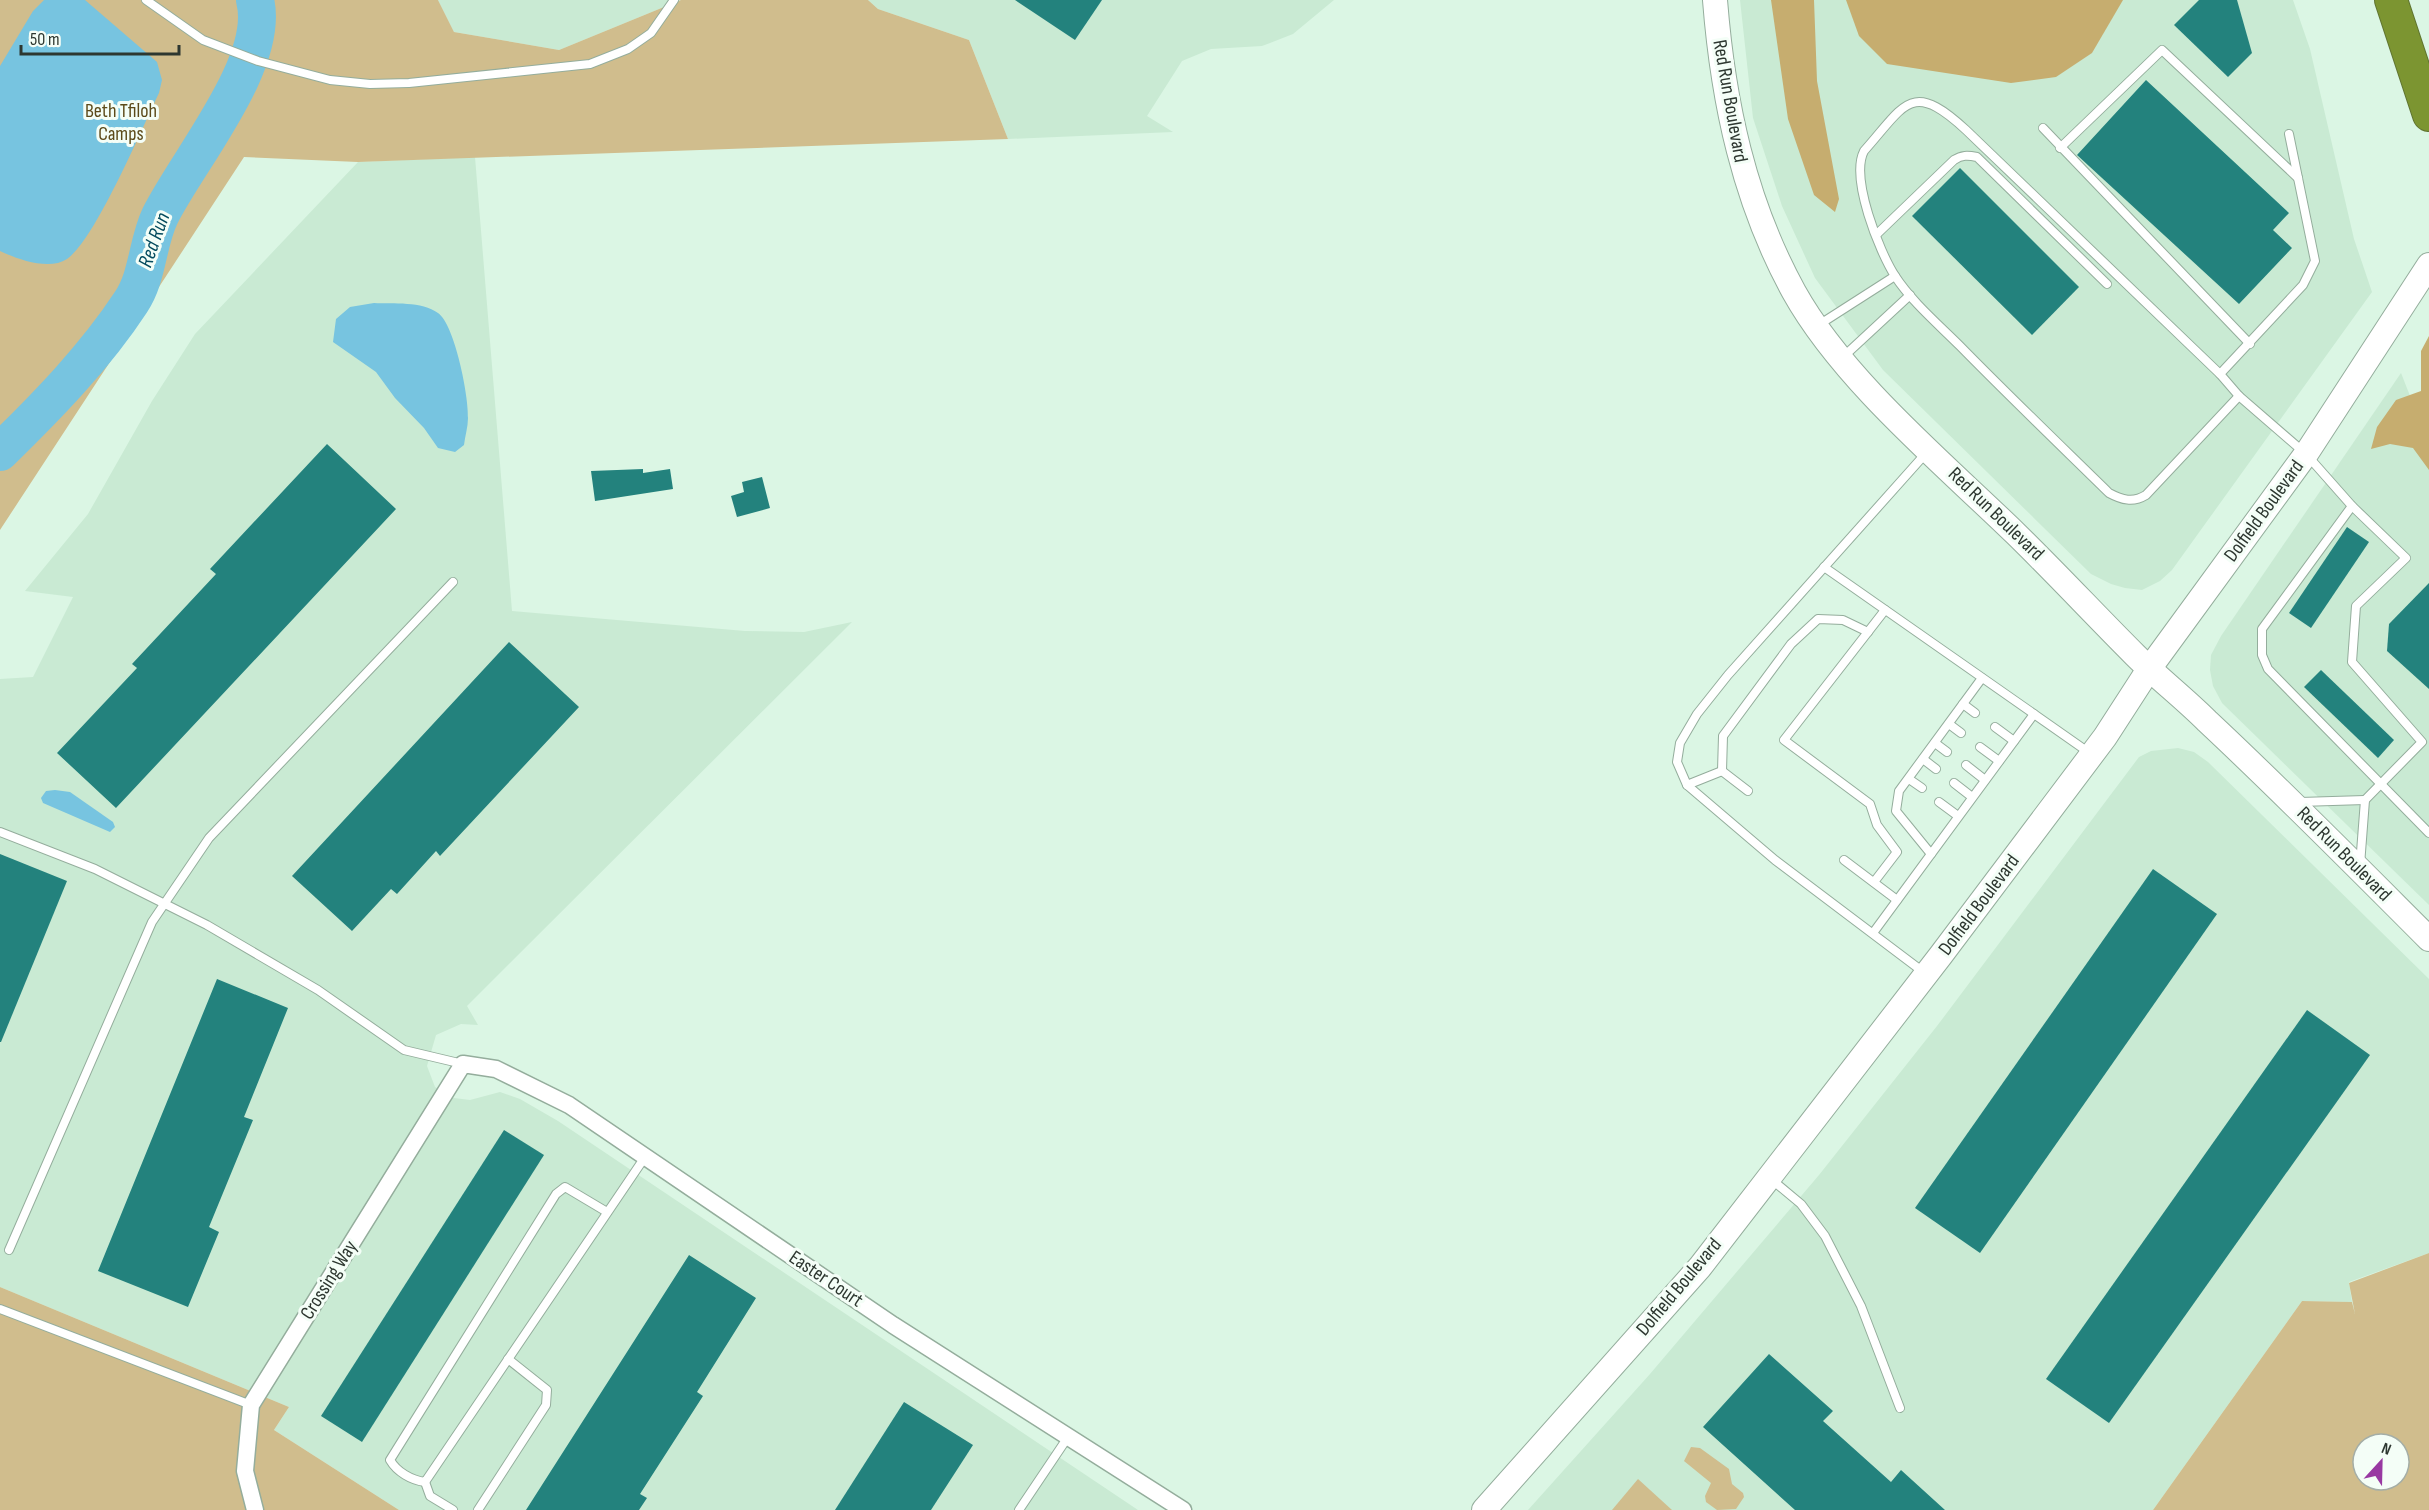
<svg xmlns="http://www.w3.org/2000/svg" width="2429" height="1510" viewBox="0 0 2429 1510" font-family="'Sofia Sans Condensed',sans-serif">
  <rect width="100%" height="100%" fill="#dbf6e4"/>
  <!-- built -->
  <g fill="#c9ead3">
    <path d="M438,0H681L559,50L454,32Z"/>
    <path d="M868,0H1334L1293,34L1262,46L1211,49L1182,61L1147,116L1173,132L1008,139L969,40L878,9Z"/>
    <path d="M1740,0H2293L2310,49L2354,239L2372,292L2172,570L2160,581L2142,590L2125,588L2111,584L2091,574L1883,370L1815,278L1782,206L1753,118Z"/>
    <path d="M475,157L512,611L745,631L804,632L852,622L467,1006L478,1025L461,1024L436,1035L427,1066L435,1087L454,1098L470,1100L500,1092L520,1099L558,1121L1138,1510H399L274,1430L289,1407L0,1287V679L33,677L73,597L25,591L88,514L152,401L195,334L358,162Z"/>
    <path d="M2401,373L2429,444V905L2222,703L2213,686L2210,670L2211,655L2221,636Z"/>
    <path d="M2178,748L2194,752L2208,762L2429,979V1253L2349,1282L2352,1302L2302,1301L2153,1510H1528L1650,1374L1819,1175L1937,1026L2139,757L2151,751Z"/>
  </g>
  <!-- green -->
  <g fill="#d0bd8d" fill-rule="evenodd">
    <path d="M0,0H438L454,32L559,50L681,0H868L878,9L969,40L1008,139L358,162L244,157L0,530Z"/>
    <path d="M2429,1253V1510H2153L2302,1301L2352,1302L2355,1314L2349,1283ZM2363,1444H2399V1480H2363Z"/>
    <path d="M0,1287L289,1407L274,1430L399,1510H0Z"/>
    <path d="M1691,1447L1700,1448L1729,1469L1732,1484L1743,1493L1744,1497L1736,1509L1717,1510L1706,1502L1705,1496L1711,1483L1684,1461Z"/>
    <path d="M1638,1479L1672,1510H1612Z"/>
  </g>
  <!-- forest -->
  <g fill="#c6ad6f">
    <path d="M1771,0H1814L1817,81L1839,199L1835,212L1814,195L1788,119Z"/>
    <path d="M1846,0H2123L2092,53L2056,77L2011,83L1887,64L1859,36Z"/>
    <path d="M2429,336V470L2413,448L2390,444L2371,449L2377,427L2396,400L2421,391V351Z"/>
  </g>
  <!-- water -->
  <g fill="#77c4e0">
    <path d="M44,0H85L157,62L162,80L159,93C142,128 95,240 67,259C49,271 17,259 0,251V66L33,11Z"/>
    <path d="M374,303C393,304 422,301 438,313C455,325 469,397 468,418C468,427 465,436 464,445L455,452L438,448L424,428L395,398L376,372L333,342L336,319L350,307Z"/>
    <path d="M55,790L70,792L113,822L115,827L110,832L43,803L41,798L46,791Z"/>
  </g>
  <g fill="none" stroke-linecap="round" stroke-linejoin="round">
    <!-- river -->
    <path stroke="#77c4e0" stroke-width="38" d="M0,452C47,406 95,357 131,302C148,277 147,243 160,216C187,161 271,63 255,0"/>
  </g>
  <!-- building -->
  <g fill="#23827d">
    <path d="M1015,0H1102L1075,40Z"/>
    <path d="M2199,0H2237L2252,53L2228,77L2174,25Z"/>
    <path d="M2146,80L2289,213L2273,230L2292,248L2239,304L2077,155Z"/>
    <path d="M1960,168L2079,287L2032,335L1912,216Z"/>
    <path d="M327,444L396,509L116,808L57,753L137,668L132,664L216,574L210,569Z"/>
    <path d="M643,469V473L670,469L673,489L595,501L591,471Z"/>
    <path d="M762,477L770,508L737,517L731,496L744,492L742,482Z"/>
    <path d="M2347,527L2369,542L2311,628L2289,613Z"/>
    <path d="M2429,583V689L2387,651L2389,624Z"/>
    <path d="M509,642L579,707L440,856L436,851L397,894L391,889L352,931L292,876Z"/>
    <path d="M2321,670L2394,740L2378,758L2304,687Z"/>
    <path d="M0,854L67,881L1,1042H0Z"/>
    <path d="M2153,869L2217,914L1980,1253L1915,1208Z"/>
    <path d="M217,979L288,1008L244,1117L253,1120L209,1227L219,1232L188,1307L98,1271Z"/>
    <path d="M2307,1010L2370,1055L2109,1423L2046,1379Z"/>
    <path d="M504,1130L544,1155L362,1442L321,1416Z"/>
    <path d="M689,1255L756,1298L697,1392L703,1396L640,1494L647,1498L639,1510H526Z"/>
    <path d="M1769,1354L1833,1411L1823,1421L1891,1482L1901,1470L1945,1510H1795L1703,1427Z"/>
    <path d="M904,1402L973,1445L931,1510H835Z"/>
  </g>
  <g fill="none" stroke-linecap="round" stroke-linejoin="round">
    <!-- service casing -->
    <g stroke="#94ad9c" stroke-width="10">
      <g id="service">
        <path d="M146,0L203,40L258,61L330,80L370,84L409,83L590,64L628,49L651,33L674,0"/>
        <path d="M2043,128L2250,344"/>
        <path d="M2289,134L2315,261L2303,285L2220,374L2239,396L2306,454L2352,506L2406,558L2356,606L2352,662L2422,742L2365,800L2360,865"/>
        <path d="M2060,148L2162,50L2298,178"/>
        <path d="M1877,234L1954,160C1962,155 1967,155 1977,157L2107,284"/>
        <path d="M1817,326L1895,276"/>
        <path d="M1842,358L1910,295"/>
        <path d="M2220,374L1966,130C1911,79 1905,105 1864,151C1850,178 1879,251 1895,276C1912,302 1938,324 1960,346C2009,396 2059,444 2109,493C2122,500 2133,503 2146,495L2239,396"/>
        <path d="M2352,506L2262,629V655L2268,669L2429,833"/>
        <path d="M1824,567L2034,714"/>
        <path d="M1963,704L1975,713"/>
        <path d="M1949,724L1961,733"/>
        <path d="M1995,727L2014,741"/>
        <path d="M1935,743L1947,752"/>
        <path d="M1980,747L1999,761"/>
        <path d="M1923,759L1936,769"/>
        <path d="M1966,765L1985,780"/>
        <path d="M1722,771L1723,736L1791,644L1818,619L1843,620L1868,632"/>
        <path d="M1722,771L1748,791"/>
        <path d="M1909,779L1922,788"/>
        <path d="M1954,783L1972,797"/>
        <path d="M1687,785L1722,771"/>
        <path d="M1939,802L1958,816"/>
        <path d="M2300,802L2365,800"/>
        <path d="M0,832L95,869L207,925L318,990L404,1050L463,1064"/>
        <path d="M1931,854L1896,811L1899,791L1982,678"/>
        <path d="M1844,860L1897,900"/>
        <path d="M1874,882L1897,852L1877,825L1870,804L1784,740L1885,610"/>
        <path d="M1873,933L2034,714L2091,754"/>
        <path d="M1926,974L1775,860L1687,785L1677,762L1680,743L1697,714L1728,675L1927,452"/>
        <path d="M1771,1179L1801,1204L1825,1236L1861,1306L1900,1408"/>
        <path d="M607,1212L565,1187L556,1194L390,1460C397,1472 411,1480 425,1482L645,1157"/>
        <path d="M9,1250L152,922L209,838L453,582"/>
        <path d="M0,1309L251,1405"/>
        <path d="M425,1482L430,1496L453,1510"/>
        <path d="M478,1510L546,1405L547,1390L508,1359"/>
        <path d="M1019,1510L1068,1437"/>
      </g>
    </g>
    <!-- minor casing -->
    <g stroke="#94ad9c" stroke-width="19">
      <path id="minor" d="M255,1510L245,1471L251,1405L463,1064L496,1069L569,1105L893,1325L1183,1510"/>
    </g>
    <!-- secondary casing -->
    <g stroke="#94ad9c" stroke-width="26">
      <g id="secondary">
        <path d="M1715,0C1723,102 1744,201 1794,292C1843,380 1943,463 2015,533C2056,573 2095,615 2135,655C2158,678 2184,698 2207,721C2283,792 2356,866 2429,939"/>
        <path d="M1484,1510L1700,1267L1941,955L2105,737L2149,669L2306,454L2429,265"/>
      </g>
    </g>
    <!-- motorway casing -->
    <g stroke="#607431" stroke-width="34">
      <path id="motorway" d="M2391,0L2429,115"/>
    </g>
    <!-- service -->
    <use href="#service" stroke="#fff" stroke-width="8"/>
    <!-- minor -->
    <use href="#minor" stroke="#fff" stroke-width="16"/>
    <!-- secondary -->
    <use href="#secondary" stroke="#fff" stroke-width="24"/>
    <!-- motorway -->
    <use href="#motorway" stroke="#7c9531" stroke-width="32"/>
  </g>
  <g text-anchor="middle" dominant-baseline="central" stroke-width="6" stroke-linejoin="round" paint-order="stroke">
    <!-- street labels -->
    <g font-size="20" fill="#2d3730" stroke="#f4fef7">
      <text transform="translate(1730 101) rotate(80)">Red Run Boulevard</text>
      <text transform="translate(2264 511) rotate(-54)">Dolfield Boulevard</text>
      <text transform="translate(1996 514) rotate(44)">Red Run Boulevard</text>
      <text transform="translate(2344 854) rotate(45)">Red Run Boulevard</text>
      <text transform="translate(1979 905) rotate(-53)">Dolfield Boulevard</text>
      <text transform="translate(826 1279) rotate(34)">Easter Court</text>
      <text transform="translate(329 1280) rotate(-58)">Crossing Way</text>
      <text transform="translate(1679 1287) rotate(-50)">Dolfield Boulevard</text>
    </g>
    <!-- park labels -->
    <g font-size="20" fill="#5c4a1a" stroke="#f4fef7">
      <text x="121" y="111">Beth Tfiloh<tspan x="121" dy="23">Camps</tspan></text>
    </g>
    <!-- water labels -->
    <g font-size="21" font-style="italic" fill="#044b5e" stroke="#f4fef7">
      <text transform="translate(154 240) rotate(-70)">Red Run</text>
    </g>
  </g>
  <!-- north arrow -->
  <g transform="translate(2381 1462) rotate(22)"><circle r="28" fill="#f4fef7" stroke="#a4aea7" stroke-width="1.5"/>
  <path d="M0-4.5L10 22L0 15L-10 22Z" fill="#9839a2"/>
  <text y="-9" font-size="16" font-weight="bold" text-anchor="middle" fill="#2d3730">N</text>
  </g>
  <!-- scale -->
  <path d="M21 45v9h158v-9" fill="none" stroke="#2d3730" stroke-width="3"/>
  <text x="30" y="45" font-size="18" fill="#2d3730" stroke="#f4fef7" stroke-width="4.5" paint-order="stroke">50 m</text>
</svg>
